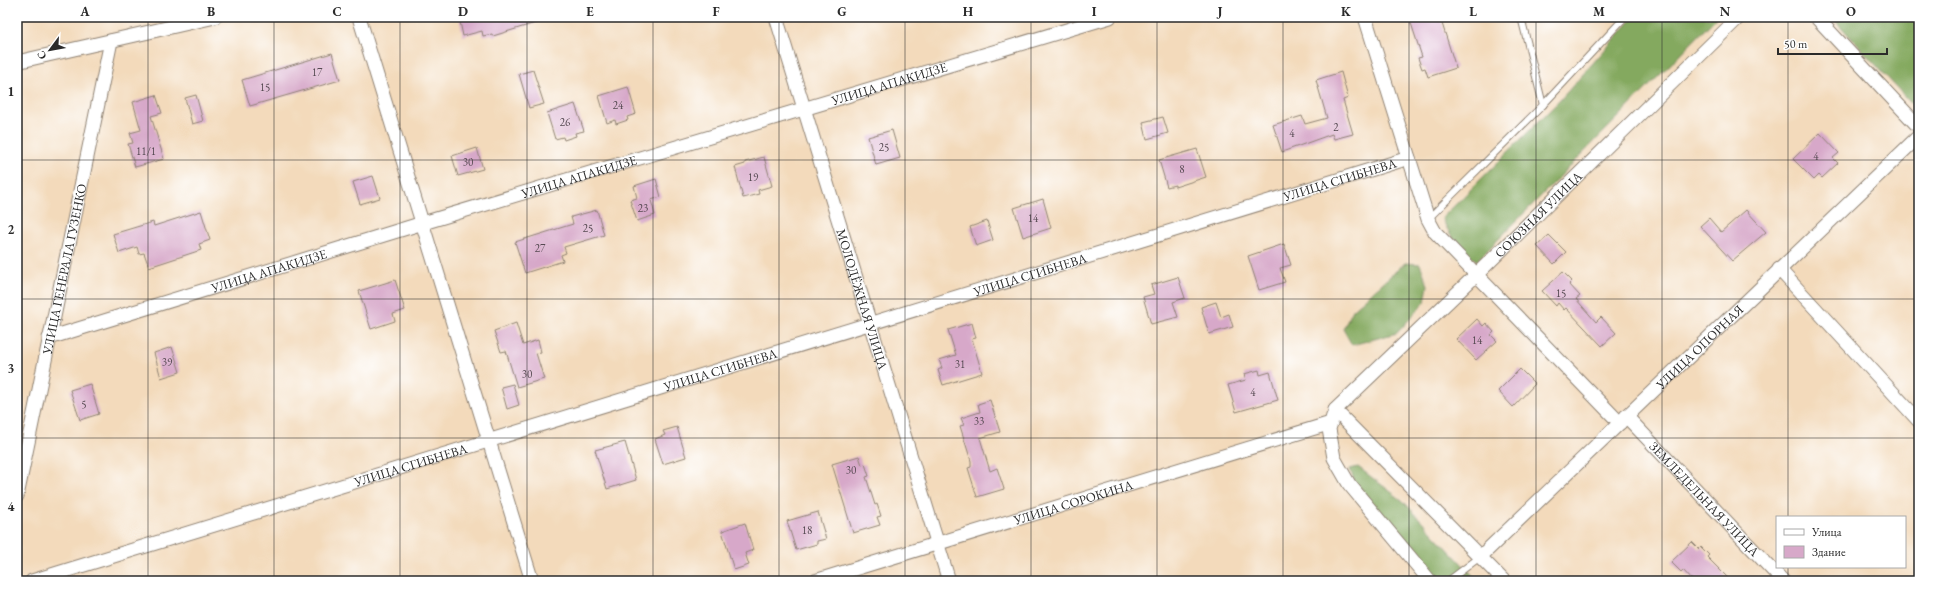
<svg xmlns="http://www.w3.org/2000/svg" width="1936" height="598" viewBox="0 0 1936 598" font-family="'EB Garamond',serif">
  <rect width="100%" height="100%" fill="#fff"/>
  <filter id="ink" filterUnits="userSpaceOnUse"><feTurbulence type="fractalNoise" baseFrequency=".025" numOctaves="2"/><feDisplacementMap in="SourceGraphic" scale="8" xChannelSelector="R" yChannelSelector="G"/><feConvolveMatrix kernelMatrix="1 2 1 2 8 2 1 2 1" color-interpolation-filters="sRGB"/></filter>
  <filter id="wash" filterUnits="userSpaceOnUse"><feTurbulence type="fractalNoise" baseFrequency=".012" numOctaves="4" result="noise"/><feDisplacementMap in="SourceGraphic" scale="16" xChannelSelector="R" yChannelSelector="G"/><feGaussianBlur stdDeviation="0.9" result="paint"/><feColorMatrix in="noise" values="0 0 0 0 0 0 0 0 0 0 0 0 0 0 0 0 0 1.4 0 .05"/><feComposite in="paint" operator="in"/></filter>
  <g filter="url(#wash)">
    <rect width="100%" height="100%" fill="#f3dabb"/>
    <!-- forest -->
    <g fill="#84a95e" stroke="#586a44">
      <path d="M1634,17H1717L1477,261C1460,250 1450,236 1442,218L1560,100Z"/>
      <path d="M1832,17H1919V112Z"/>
      <path d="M1405,263L1420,264L1428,285L1425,302L1397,333L1352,345L1343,329L1354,308Z"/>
      <path d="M1358,467L1403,501L1478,581H1434L1355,483L1350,469Z"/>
    </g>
    <g id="blocks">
      <!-- building -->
      <g fill="#d7a8c9">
        <path d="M459,17H544L545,20L493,36L492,34L483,36L482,31L463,36Z"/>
        <path d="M1409,17H1440L1456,68L1428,77L1425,68L1422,69L1418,58L1422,57Z"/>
        <path d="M332,53L340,80L250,106L242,80Z"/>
        <path d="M533,70L544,104L529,108L519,74Z"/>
        <path d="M1341,72L1348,98L1343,100L1353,134L1334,139L1332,134L1282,152L1273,125L1302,116L1305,124L1327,118L1316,80Z"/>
        <path d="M628,87L636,114L627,117L628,120L616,124L615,120L607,123L599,96Z"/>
        <path d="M156,95L162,113L151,116L164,159L135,167L128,144L133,143L130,133L141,130L133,102Z"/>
        <path d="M196,95L203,121L192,124L185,98Z"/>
        <path d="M575,104L584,131L575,133L576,136L564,140L563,137L555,139L547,113Z"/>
        <path d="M1163,117L1168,133L1147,139L1143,122Z"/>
        <path d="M892,130L900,158L876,165L868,137Z"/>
        <path d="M1820,133L1839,153L1833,158L1838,163L1822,178L1819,175L1814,180L1793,159Z"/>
        <path d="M477,148L483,169L458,176L452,156Z"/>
        <path d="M1197,149L1206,177L1175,187V185L1167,187L1159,160Z"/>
        <path d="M764,157L772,186L758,190L759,194L743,198L735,167L745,164V162Z"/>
        <path d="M373,176L380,198L360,204L353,182Z"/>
        <path d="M656,179L661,197L651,200L655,215L637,221L630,200L637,198L634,186Z"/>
        <path d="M1043,199L1051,228L1023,237L1014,208Z"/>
        <path d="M597,210L604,235L564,247L566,253L561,255L563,261L525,273L515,242L573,224L571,217Z"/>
        <path d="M1746,210L1766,232L1732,261L1700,226L1709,218L1721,232Z"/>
        <path d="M201,211L210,240L199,244L201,250L149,267L144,253L139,254L137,247L119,253L113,234L153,222L154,226Z"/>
        <path d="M987,221L993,240L976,246L970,227Z"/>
        <path d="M1549,235L1566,252L1554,264L1537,246Z"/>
        <path d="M1284,244L1291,265L1280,268L1285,282L1259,290L1248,256Z"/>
        <path d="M1563,272L1572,281L1569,284L1580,296L1576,299L1596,322L1601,317L1616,333L1602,346L1566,308L1564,310L1558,303L1556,306L1542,291Z"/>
        <path d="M1178,277L1185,298L1173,302L1178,317L1151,324L1143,297L1154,294L1151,285Z"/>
        <path d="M395,280L405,310L393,314L395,321L371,329L359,291Z"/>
        <path d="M1216,302L1221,317L1229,314L1233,327L1209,334L1201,307Z"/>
        <path d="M1477,319L1483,326L1486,323L1494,332L1491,335L1497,341L1476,360L1456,339Z"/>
        <path d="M516,323L523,345L538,340L541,352L536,353L544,379L517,387L506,351L501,352L494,331Z"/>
        <path d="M972,323L976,338L972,339L982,373L943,385L938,370L942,368L939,360L956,355L948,330Z"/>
        <path d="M172,347L180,372L161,378L154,353Z"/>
        <path d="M1520,369L1535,384L1513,407L1498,391Z"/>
        <path d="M1259,370L1260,375L1270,372L1278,400L1236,412L1228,385L1246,380L1244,374Z"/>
        <path d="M90,384L99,414L80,420L70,390Z"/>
        <path d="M513,384L519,405L507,409L501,387Z"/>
        <path d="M990,400L1000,432L980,438L990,471L997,468L1004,489L977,497L968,468L971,467V461L960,426L964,425L961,418L980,412L978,404Z"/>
        <path d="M677,427L686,457L663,464L655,439L665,435L663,431Z"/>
        <path d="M625,442L636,480L607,489L595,450Z"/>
        <path d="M859,456L862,465L865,464L869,476L866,477L875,505L877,504L881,516L877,517L880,525L853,533L832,464Z"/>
        <path d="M818,512L826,539L817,541V544L796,550L787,521Z"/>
        <path d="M745,523L753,550L745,553L749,565L734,570L722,531Z"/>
        <path d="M1692,542L1699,549L1701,547L1709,555L1707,557L1731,581H1693L1683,570L1681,572L1671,562Z"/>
      </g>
    </g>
  </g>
  <g filter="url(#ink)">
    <use href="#blocks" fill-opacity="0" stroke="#8f8273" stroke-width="1"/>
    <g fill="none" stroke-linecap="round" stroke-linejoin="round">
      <!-- service casing -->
      <g stroke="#8f8273" stroke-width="8">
        <g id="service">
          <path d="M1521,17L1543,105"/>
          <path d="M1428,219L1543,105L1625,17"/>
          <path d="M1448,581L1480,557"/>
        </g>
      </g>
      <!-- minor casing -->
      <g stroke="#8f8273" stroke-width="15">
        <g id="minor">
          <path d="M359,17L532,581"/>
          <path id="s1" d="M776,17L949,581"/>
          <path d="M1365,17L1428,219L1435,232L1620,423"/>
          <path d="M1816,17L1919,127"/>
          <path d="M17,62L215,17"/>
          <path d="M1779,269L1919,421"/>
          <path id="s2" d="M49,338L423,223L1110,17"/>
          <path id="s3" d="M1335,410L1476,275L1739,17"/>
          <path d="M1335,410L1504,581"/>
          <path d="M1333,416L1329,429L1334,458L1349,484L1430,581"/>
          <path id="s4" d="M1626,416L1783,581"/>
          <path id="s5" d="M17,496L111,41"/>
          <path id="s6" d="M1480,557L1919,136"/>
          <path id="s7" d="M32,581L1409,158"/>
          <path id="s8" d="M815,581L1331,423"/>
        </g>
      </g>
      <!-- service -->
      <use href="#service" stroke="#fff" stroke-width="6"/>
      <!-- minor -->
      <use href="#minor" stroke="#fff" stroke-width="13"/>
    </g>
  </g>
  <!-- grid -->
  <path fill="none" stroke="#2b2b2b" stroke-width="1" stroke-opacity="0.55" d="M148,17V581M274,17V581M400,17V581M527,17V581M653,17V581M779,17V581M905,17V581M1031,17V581M1157,17V581M1283,17V581M1409,17V581M1536,17V581M1662,17V581M1788,17V517M17,160H1919M17,299H1919M17,438H1919M1788,567V581"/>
  <g text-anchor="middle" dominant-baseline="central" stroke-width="3.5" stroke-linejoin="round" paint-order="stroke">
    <!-- number labels -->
    <g font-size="11" fill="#564a52">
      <text x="317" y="72">17</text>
      <text x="265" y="87">15</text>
      <text x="618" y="105">24</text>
      <text x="565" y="122">26</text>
      <text x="1336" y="127">2</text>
      <text x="1292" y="133">4</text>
      <text x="884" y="147">25</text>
      <text x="146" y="151">11/1</text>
      <text x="1816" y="156">4</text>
      <text x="468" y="162">30</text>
      <text x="1182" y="169">8</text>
      <text x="753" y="177">19</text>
      <text x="643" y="208">23</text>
      <text x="1033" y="218">14</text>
      <text x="588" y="228">25</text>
      <text x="540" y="248">27</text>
      <text x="1561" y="293">15</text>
      <text x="1477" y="340">14</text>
      <text x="167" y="362">39</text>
      <text x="960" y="364">31</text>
      <text x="527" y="374">30</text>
      <text x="1253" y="392">4</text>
      <text x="84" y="404">5</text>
      <text x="979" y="421">33</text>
      <text x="851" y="470">30</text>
      <text x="807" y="530">18</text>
    </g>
    <!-- street labels -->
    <g font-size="13" fill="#2b2b2b" stroke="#fff">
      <text stroke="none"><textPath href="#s2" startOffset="878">УЛИЦА АПАКИДЗЕ</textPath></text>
      <text stroke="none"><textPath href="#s2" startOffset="554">УЛИЦА АПАКИДЗЕ</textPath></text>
      <text stroke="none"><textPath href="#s7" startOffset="1368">УЛИЦА СГИБНЕВА</textPath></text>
      <text stroke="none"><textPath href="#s3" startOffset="282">СОЮЗНАЯ УЛИЦА</textPath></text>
      <text stroke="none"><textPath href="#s5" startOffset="232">УЛИЦА ГЕНЕРАЛА ГУЗЕНКО</textPath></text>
      <text stroke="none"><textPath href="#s2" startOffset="230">УЛИЦА АПАКИДЗЕ</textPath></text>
      <text stroke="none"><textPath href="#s7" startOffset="1044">УЛИЦА СГИБНЕВА</textPath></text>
      <text stroke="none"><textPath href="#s1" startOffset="295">МОЛОДЁЖНАЯ УЛИЦА</textPath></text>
      <text stroke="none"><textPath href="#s6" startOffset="304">УЛИЦА ОПОРНАЯ</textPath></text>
      <text stroke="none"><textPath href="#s7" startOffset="720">УЛИЦА СГИБНЕВА</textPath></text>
      <text stroke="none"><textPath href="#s7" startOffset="396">УЛИЦА СГИБНЕВА</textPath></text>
      <text stroke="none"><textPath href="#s4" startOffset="114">ЗЕМЛЕДЕЛЬНАЯ УЛИЦА</textPath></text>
      <text stroke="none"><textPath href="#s8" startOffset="270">УЛИЦА СОРОКИНА</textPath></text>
    </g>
  </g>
  <!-- margin -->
  <rect width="1936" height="598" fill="none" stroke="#fff" stroke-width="44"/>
  <!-- legend -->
  <rect x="1776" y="516" width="130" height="52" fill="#ffffff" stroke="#aaaaaa"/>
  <rect x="1784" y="529" width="20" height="6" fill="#ffffff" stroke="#aaaaaa"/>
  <text x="1812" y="536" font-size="12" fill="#2b2b2b">Улица</text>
  <rect x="1784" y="546" width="20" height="12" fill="#d7a8c9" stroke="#aaaaaa"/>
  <text x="1812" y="556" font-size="12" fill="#2b2b2b">Здание</text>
  <!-- north arrow -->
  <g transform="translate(50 50) rotate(238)" stroke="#ffffff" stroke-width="3" paint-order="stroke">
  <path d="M0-3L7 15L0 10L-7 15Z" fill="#2b2b2b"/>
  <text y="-6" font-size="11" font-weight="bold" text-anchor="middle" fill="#2b2b2b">С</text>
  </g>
  <!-- scale -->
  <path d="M1778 48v6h109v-6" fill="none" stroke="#2b2b2b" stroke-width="2"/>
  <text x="1784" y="48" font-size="12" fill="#2b2b2b" stroke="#ffffff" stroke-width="3" paint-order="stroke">50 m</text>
  <rect x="22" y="22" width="1892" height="554" fill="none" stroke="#2b2b2b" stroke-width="1.5"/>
  <g font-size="13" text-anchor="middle" font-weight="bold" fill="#2b2b2b">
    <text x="85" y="16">A</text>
    <text x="211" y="16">B</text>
    <text x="337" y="16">C</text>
    <text x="463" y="16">D</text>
    <text x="590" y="16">E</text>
    <text x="716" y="16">F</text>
    <text x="842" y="16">G</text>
    <text x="968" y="16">H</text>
    <text x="1094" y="16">I</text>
    <text x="1220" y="16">J</text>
    <text x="1346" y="16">K</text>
    <text x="1473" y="16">L</text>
    <text x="1599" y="16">M</text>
    <text x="1725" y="16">N</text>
    <text x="1851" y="16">O</text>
    <text x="11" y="96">1</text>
    <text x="11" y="234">2</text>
    <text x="11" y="373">3</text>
    <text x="11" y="511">4</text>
  </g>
</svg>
